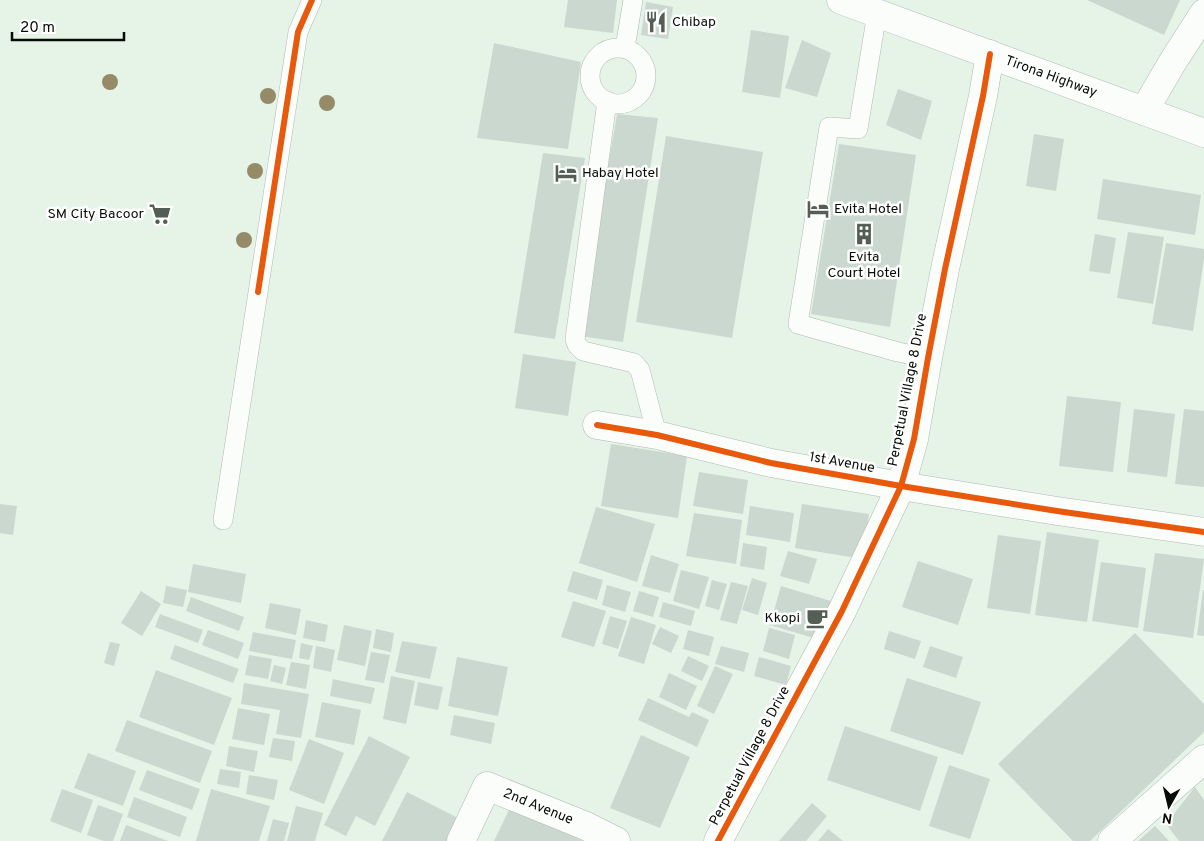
<svg xmlns="http://www.w3.org/2000/svg" width="1204" height="841" viewBox="0 0 1204 841" font-family="Overpass,sans-serif">
  <rect width="100%" height="100%" fill="#e6f3e7"/>
  <!-- building -->
  <g fill="#cbd8d0">
    <path d="M568,0H617L613,33L564,27Z"/>
    <path d="M1087,0H1180L1164,35Z"/>
    <path d="M646,2L673,7L668,39L641,35Z"/>
    <path d="M751,30L789,36L780,98L742,92Z"/>
    <path d="M802,40L831,53L817,97L785,88Z"/>
    <path d="M494,43L581,62L568,149L477,138Z"/>
    <path d="M898,89L932,101L921,140L886,125Z"/>
    <path d="M617,114L658,118L623,342L579,336Z"/>
    <path d="M1034,134L1064,139L1056,191L1026,186Z"/>
    <path d="M666,136L763,152L732,338L636,322Z"/>
    <path d="M839,144L916,155L890,327L811,314Z"/>
    <path d="M543,153L585,158L555,339L514,333Z"/>
    <path d="M1103,179L1201,195L1195,235L1097,219Z"/>
    <path d="M1128,232L1164,237L1153,304L1117,298Z"/>
    <path d="M1095,234L1116,238L1110,274L1089,271Z"/>
    <path d="M1166,243L1204,249V258L1193,331L1152,324Z"/>
    <path d="M523,354L576,362L568,416L515,408Z"/>
    <path d="M1067,396L1121,402L1113,472L1059,466Z"/>
    <path d="M1134,409L1175,414L1167,477L1127,472Z"/>
    <path d="M1184,409L1204,411V487L1175,484Z"/>
    <path d="M611,444L687,456L678,518L601,506Z"/>
    <path d="M699,472L748,480L743,514L693,506Z"/>
    <path d="M0,504L17,506L13,535L0,533Z"/>
    <path d="M802,504L869,514L863,559L795,548Z"/>
    <path d="M750,506L794,513L790,542L746,535Z"/>
    <path d="M596,507L655,524L637,582L579,563Z"/>
    <path d="M694,513L742,520L736,564L686,556Z"/>
    <path d="M1047,532L1099,540L1087,622L1035,615Z"/>
    <path d="M998,535L1041,541L1030,614L987,608Z"/>
    <path d="M743,543L767,547L764,570L740,566Z"/>
    <path d="M788,551L817,559L809,584L780,576Z"/>
    <path d="M1155,553L1204,559L1193,638L1143,631Z"/>
    <path d="M651,555L679,564L670,593L642,586Z"/>
    <path d="M918,561L973,579L958,625L902,607Z"/>
    <path d="M1101,562L1146,568L1138,628L1092,621Z"/>
    <path d="M193,564L246,574L241,603L188,592Z"/>
    <path d="M681,570L709,577L699,609L673,601Z"/>
    <path d="M573,571L603,580L597,600L567,591Z"/>
    <path d="M752,578L767,583L758,615L742,610Z"/>
    <path d="M712,580L727,584L719,610L705,606Z"/>
    <path d="M731,582L748,586L737,624L720,620Z"/>
    <path d="M607,585L631,592L625,612L602,605Z"/>
    <path d="M166,586L187,590L183,607L163,603Z"/>
    <path d="M781,586L831,601L820,640L770,625Z"/>
    <path d="M1203,590H1204V636L1197,635Z"/>
    <path d="M141,591L161,604L142,636L121,623Z"/>
    <path d="M639,591L659,597L653,617L633,611Z"/>
    <path d="M191,597L244,617L239,631L186,611Z"/>
    <path d="M573,601L606,611L594,647L561,637Z"/>
    <path d="M663,602L695,611L691,626L659,617Z"/>
    <path d="M270,603L301,609L296,635L265,628Z"/>
    <path d="M160,614L203,630L198,643L155,627Z"/>
    <path d="M610,616L627,621L618,649L602,644Z"/>
    <path d="M631,617L656,625L644,664L618,656Z"/>
    <path d="M306,620L328,625L325,642L303,638Z"/>
    <path d="M344,625L372,631L365,666L337,660Z"/>
    <path d="M660,627L679,636L671,653L652,644Z"/>
    <path d="M769,628L795,635L789,659L763,651Z"/>
    <path d="M376,629L394,633L391,652L373,648Z"/>
    <path d="M208,630L244,643L238,659L202,645Z"/>
    <path d="M688,630L714,637L709,656L683,649Z"/>
    <path d="M889,631L921,641L915,659L884,649Z"/>
    <path d="M253,632L296,640L292,659L249,651Z"/>
    <path d="M1135,633L1204,704V732L1090,841H1073L998,764Z"/>
    <path d="M402,641L437,647L430,679L395,672Z"/>
    <path d="M110,642L120,644L114,666L104,663Z"/>
    <path d="M301,643L313,646L309,660L299,658Z"/>
    <path d="M175,645L239,669L233,683L170,659Z"/>
    <path d="M316,646L335,650L331,672L313,668Z"/>
    <path d="M721,646L749,653L744,672L715,664Z"/>
    <path d="M930,646L963,657L956,678L923,667Z"/>
    <path d="M371,652L390,655L384,683L365,680Z"/>
    <path d="M249,655L272,659L268,679L245,675Z"/>
    <path d="M688,656L709,666L702,681L681,671Z"/>
    <path d="M457,657L508,667L498,716L448,706Z"/>
    <path d="M759,657L791,666L786,685L754,676Z"/>
    <path d="M291,662L310,665L306,689L286,685Z"/>
    <path d="M274,665L286,668L282,684L270,681Z"/>
    <path d="M715,666L733,674L714,714L697,706Z"/>
    <path d="M156,670L232,698L214,745L139,717Z"/>
    <path d="M669,673L697,686L686,710L659,697Z"/>
    <path d="M391,676L415,681L406,724L383,719Z"/>
    <path d="M907,678L981,702L963,755L890,731Z"/>
    <path d="M333,679L375,688L371,704L330,696Z"/>
    <path d="M418,682L443,687L438,710L414,705Z"/>
    <path d="M244,683L309,694L301,738L276,734L280,710L241,704Z"/>
    <path d="M648,698L689,717L692,712L709,720L697,747L638,720Z"/>
    <path d="M322,702L361,710L354,745L315,737Z"/>
    <path d="M238,708L270,714L264,745L232,739Z"/>
    <path d="M454,715L495,723L491,744L450,735Z"/>
    <path d="M127,720L212,751L200,783L115,751Z"/>
    <path d="M845,726L938,757L920,811L827,780Z"/>
    <path d="M641,735L690,757L660,828L610,808Z"/>
    <path d="M369,736L410,757L375,826L356,816L346,836L324,825Z"/>
    <path d="M273,738L295,741L292,761L269,757Z"/>
    <path d="M309,739L344,753L324,804L289,790Z"/>
    <path d="M229,746L258,751L254,772L226,766Z"/>
    <path d="M88,753L136,771L123,806L74,788Z"/>
    <path d="M949,765L990,779L970,839L929,826Z"/>
    <path d="M220,769L241,772L239,788L217,784Z"/>
    <path d="M147,770L200,789L192,810L139,790Z"/>
    <path d="M249,775L278,780L274,800L246,794Z"/>
    <path d="M1195,787L1204,800V841H1179L1166,824Z"/>
    <path d="M62,789L93,800L81,833L50,821Z"/>
    <path d="M211,789L270,806L259,841H196Z"/>
    <path d="M407,792L458,818L447,841H382Z"/>
    <path d="M134,797L187,817L180,837L127,817Z"/>
    <path d="M812,803L827,816L806,841H779Z"/>
    <path d="M98,805L123,814L113,841H104L87,835Z"/>
    <path d="M296,806L323,813L315,841H287Z"/>
    <path d="M511,806L583,841H494Z"/>
    <path d="M273,819L289,823L284,841H267Z"/>
    <path d="M126,825L168,841H120Z"/>
    <path d="M1155,826L1169,841H1138Z"/>
    <path d="M828,829L843,841H818Z"/>
  </g>
  <g fill="none" stroke-linecap="round" stroke-linejoin="round">
    <!-- service casing -->
    <g stroke="#b0bab1" stroke-width="20">
      <g id="service">
        <path d="M877,13L858,129L829,127L798,324L898,352L928,358"/>
        <path d="M625,48L633,0"/>
        <circle cx="618" cy="76" r="28"/>
        <path d="M607,101L575,339L577,345L583,351L634,363L640,370L657,435"/>
        <path d="M223,520L298,32L312,0"/>
      </g>
    </g>
    <!-- minor casing -->
    <g stroke="#b0bab1" stroke-width="29">
      <g id="minor">
        <path d="M597,425L657,435L771,463L901,486L1057,511L1204,532"/>
        <path d="M461,841L487,786L586,826L616,841"/>
        <path d="M718,841L842,611L901,486L914,439L928,358L945,269L983,96L990,54"/>
        <path d="M1112,841L1204,759"/>
      </g>
    </g>
    <!-- tertiary casing -->
    <g stroke="#b0bab1" stroke-width="29">
      <path id="tertiary" d="M1144,111L1172,63L1204,13"/>
    </g>
    <!-- primary casing -->
    <g stroke="#b0bab1" stroke-width="29">
      <path id="primary" d="M841,0L1204,133"/>
    </g>
    <!-- service -->
    <use href="#service" stroke="#fbfdfb" stroke-width="19"/>
    <!-- minor -->
    <use href="#minor" stroke="#fbfdfb" stroke-width="28"/>
    <!-- tertiary -->
    <use href="#tertiary" stroke="#fbfdfb" stroke-width="28"/>
    <!-- primary -->
    <use href="#primary" stroke="#fbfdfb" stroke-width="28"/>
    <!-- cycleway casing -->
    <g stroke="#fff" stroke-width="9">
      <g id="cycleway">
        <path d="M258,292L298,32L312,0"/>
        <path d="M597,425L657,435L771,463L901,486L1057,511L1204,532"/>
        <path d="M718,841L842,611L901,486L914,439L928,358L945,269L983,96L990,54"/>
      </g>
    </g>
    <!-- cycleway -->
    <use href="#cycleway" stroke="#e8590c" stroke-width="6"/>
  </g>
  <!-- trees -->
  <g fill="#958b68">
    <circle cx="110" cy="82" r="8"/>
    <circle cx="268" cy="96" r="8"/>
    <circle cx="327" cy="103" r="8"/>
    <circle cx="255" cy="171" r="8"/>
    <circle cx="244" cy="240" r="8"/>
  </g>
  <!-- icons -->
  <defs>
    <g id="restaurant-bare" transform="scale(1.725)"><path d="M-5-6h1v4h1v-4h1v4h1v-4h1v5L-1.5 .5V6h-2V.5L-5-1ZM5-6V6H3V1.5H1.5Q1.5-4 5-6Z" fill="#545e55" stroke="#fff" stroke-width="2.5" paint-order="stroke"/></g>
    <g id="hotel-bare" transform="scale(1.725)"><path d="M-6-4.5h1.5V1H6V5H4.5V3h-9V5H-6ZM-4 0a1.8 1.8 0 1 1 3.6 0ZM.5 0V-2.5h3Q6-2.5 6 0Z" fill="#545e55" stroke="#fff" stroke-width="2.5" paint-order="stroke"/></g>
    <g id="supermarket-bare" transform="scale(1.725)"><path d="M-6-5.5h2.5l.6 2H6L4.5 2H-2.5L-4.4-4H-6ZM-1.5 3.2a1.3 1.3 0 1 0 .1 0ZM3 3.2a1.3 1.3 0 1 0 .1 0Z" fill="#545e55" stroke="#fff" stroke-width="2.5" paint-order="stroke"/></g>
    <g id="building-bare" transform="scale(1.725)"><path d="M-4-6H4V6H1V3H-1V6H-4ZM-2.5-4.3h1.7v1.8h-1.7ZM.8-4.3h1.7v1.8H.8ZM-2.5-1h1.7V.8h-1.7ZM.8-1h1.7V.8H.8Z" fill="#545e55" stroke="#fff" stroke-width="2.5" paint-order="stroke"/></g>
    <g id="cafe-bare" transform="scale(1.725)"><path d="M-5.5-4.5H6V0H3Q3 3.5 0 3.5H-2.5Q-5.5 3.5-5.5 0ZM3-3.2v2h1.7v-2ZM-6 4.5H4V6H-6Z" fill="#545e55" stroke="#fff" stroke-width="2.5" paint-order="stroke"/></g>
  </defs>
  <g fill-rule="evenodd">
    <use href="#restaurant-bare" x="656" y="22"/>
    <use href="#hotel-bare" x="566" y="173"/>
    <use href="#hotel-bare" x="818" y="209"/>
    <use href="#supermarket-bare" x="160" y="214"/>
    <use href="#building-bare" x="864" y="234"/>
    <use href="#cafe-bare" x="817" y="618"/>
  </g>
  <g text-anchor="middle" dominant-baseline="central" stroke-width="5" stroke-linejoin="round" paint-order="stroke">
    <!-- poi labels -->
    <g font-size="14" fill="#060d07" stroke="#fff" text-anchor="start">
      <text x="672" y="22">Chibap</text>
      <text x="582" y="173">Habay Hotel</text>
      <text x="834" y="209">Evita Hotel</text>
      <text x="144" y="214" text-anchor="end">SM City Bacoor</text>
      <text x="864" y="257" text-anchor="middle">Evita<tspan x="864" dy="16">Court Hotel</tspan></text>
      <text x="800" y="618" text-anchor="end">Kkopi</text>
    </g>
    <!-- street labels -->
    <g font-size="14" fill="#060d07" stroke="#fff">
      <text transform="translate(1051 77) rotate(20)">Tirona Highway</text>
      <text transform="translate(908 390) rotate(-79)">Perpetual Village 8 Drive</text>
      <text transform="translate(842 463) rotate(10)">1st Avenue</text>
      <text transform="translate(750 756) rotate(-62)">Perpetual Village 8 Drive</text>
      <text transform="translate(538 807) rotate(22)">2nd Avenue</text>
    </g>
  </g>
  <!-- north arrow -->
  <g transform="translate(1169 806) rotate(188)" stroke="#ffffff" stroke-width="4" paint-order="stroke">
  <path d="M0-4L9 19L0 12L-9 19Z" fill="#060d07"/>
  <text y="-8" font-size="14" font-weight="bold" text-anchor="middle" fill="#060d07">N</text>
  </g>
  <!-- scale -->
  <path d="M12 32v8h112v-8" fill="none" stroke="#060d07" stroke-width="2.5"/>
  <text x="20" y="32" font-size="15" fill="#060d07" stroke="#ffffff" stroke-width="4" paint-order="stroke">20 m</text>
</svg>
